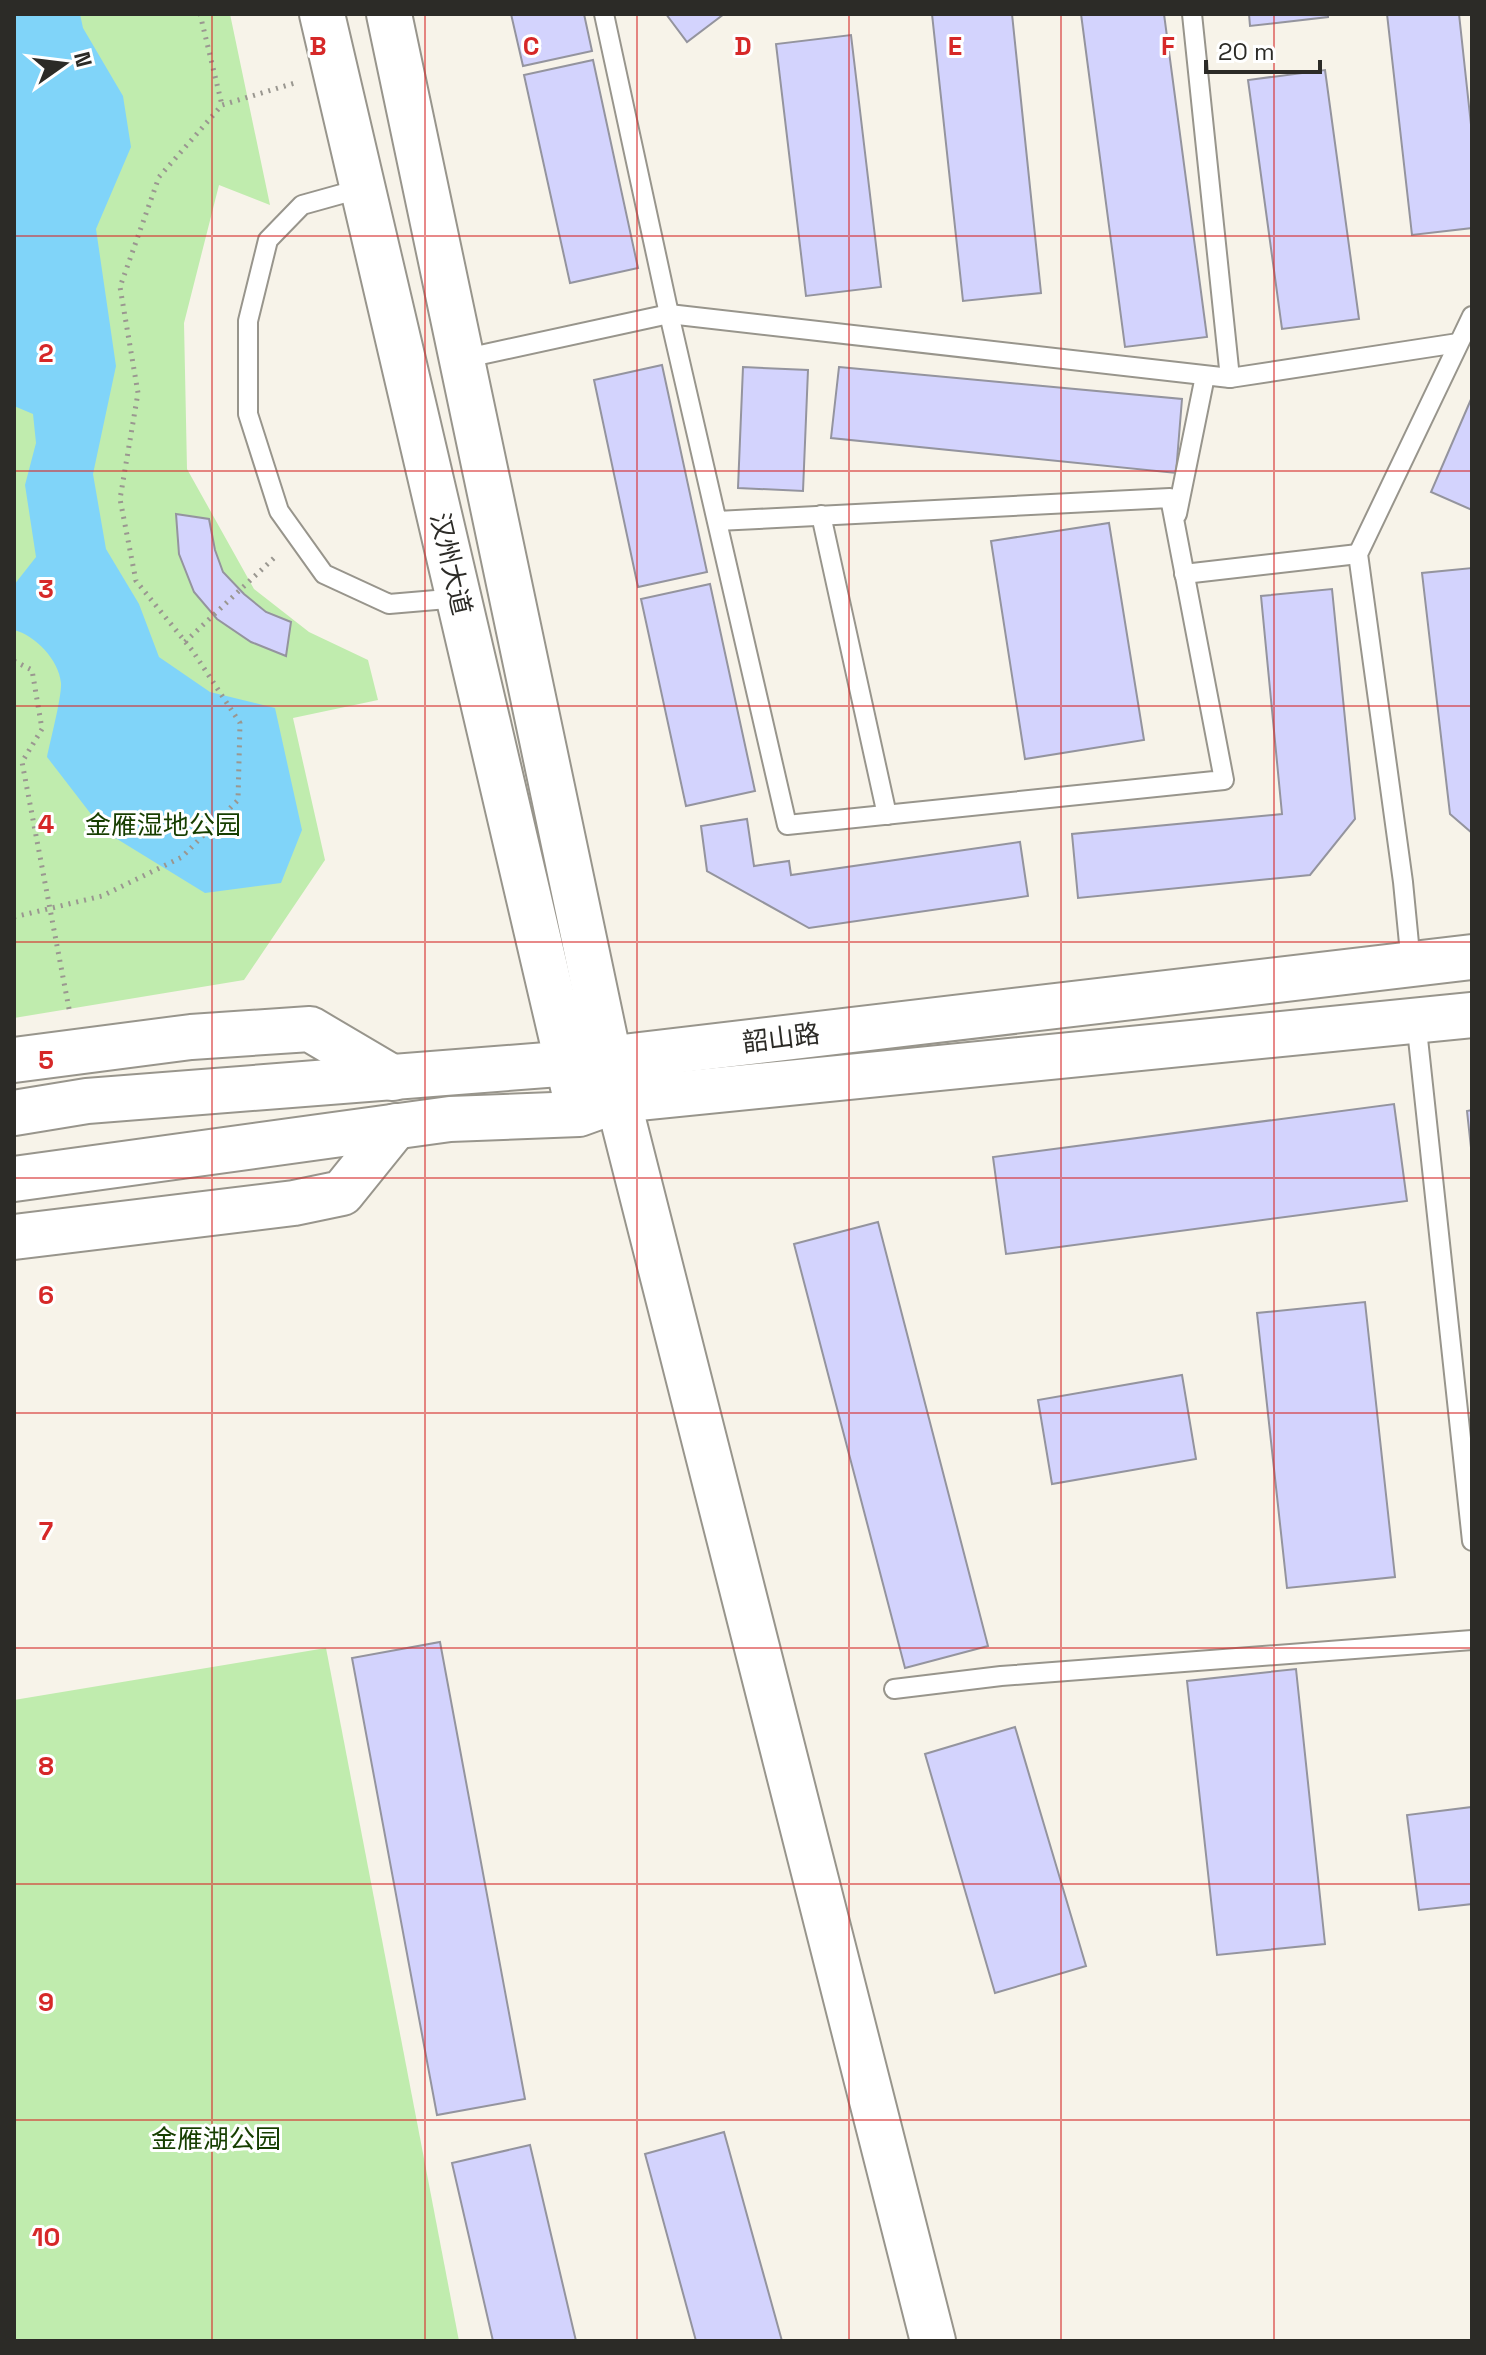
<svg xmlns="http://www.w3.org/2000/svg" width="1486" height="2355" viewBox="0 0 1486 2355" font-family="'Space Grotesk','Noto Sans SC',sans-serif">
  <rect width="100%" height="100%" fill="#f7f3e9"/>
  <!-- green -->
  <g fill="#c0ecae">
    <path d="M14,14H230L270,205L219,185L184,323L187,469L254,589L309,632L368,660L378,700L293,718L325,860L244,980L14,1018Z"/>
    <path d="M326,1648L459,2341H14V1700Z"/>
  </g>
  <!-- water -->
  <path fill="#80d4f9" d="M14,14H80L83,28L123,96L131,147L96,229L116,366L93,474L106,549L139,604L159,657L210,692L275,708L302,830L281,883L205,893L104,831L47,757C50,742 62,696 61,683C59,660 35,635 14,630V585L36,557L25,485L36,443L33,414L14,406Z"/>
  <!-- building -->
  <g fill="#d3d3fd" stroke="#94949e" stroke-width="2">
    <path d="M511,14H584L592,51L523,66Z"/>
    <path d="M666,14H724L687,42Z"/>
    <path d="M932,14H1012L1041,293L963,301Z"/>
    <path d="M1081,14H1164L1207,337L1125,347Z"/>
    <path d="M1249,14H1328V17L1250,26Z"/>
    <path d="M1387,14H1459L1472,134V228L1412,235Z"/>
    <path d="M851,35L881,287L806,296L776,44Z"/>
    <path d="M593,60L638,268L570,283L524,75Z"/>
    <path d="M1325,70L1359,319L1282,329L1248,80Z"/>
    <path d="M662,365L707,572L638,587L594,380Z"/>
    <path d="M743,367L808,370L803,491L738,488Z"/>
    <path d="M839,367L1182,399L1176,473L831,438Z"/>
    <path d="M1472,397V510L1431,492Z"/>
    <path d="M176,514L209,519L215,550L223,572L244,594L266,612L291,622L286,656L251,642L217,619L194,592L179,554Z"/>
    <path d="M1109,523L1144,740L1025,759L991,541Z"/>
    <path d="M1472,568V833L1450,814L1422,573Z"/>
    <path d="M710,584L755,791L686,806L641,599Z"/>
    <path d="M1332,589L1355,819L1310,875L1078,898L1072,834L1282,814L1261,596Z"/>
    <path d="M747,819L754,866L789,861L791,875L1020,842L1028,896L809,928L707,871L701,826Z"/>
    <path d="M1394,1104L1407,1201L1006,1254L993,1157Z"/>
    <path d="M1472,1110V1157L1467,1111Z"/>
    <path d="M878,1222L988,1646L905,1668L794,1244Z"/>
    <path d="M1365,1302L1395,1577L1287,1588L1257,1313Z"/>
    <path d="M1182,1375L1196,1459L1052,1484L1038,1400Z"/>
    <path d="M440,1642L525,2099L437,2115L352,1658Z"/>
    <path d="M1296,1669L1325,1944L1217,1955L1187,1681Z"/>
    <path d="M1015,1727L1086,1966L995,1993L925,1754Z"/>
    <path d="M1472,1807V1904L1419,1910L1407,1815Z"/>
    <path d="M724,2132L782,2341H696L645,2154Z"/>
    <path d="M530,2145L576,2341H493L452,2163Z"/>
  </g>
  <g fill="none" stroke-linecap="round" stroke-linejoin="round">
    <!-- service casing -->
    <g stroke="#98958c" stroke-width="22">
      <g id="service">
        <path d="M604,14L669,314L787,825L1224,780L1170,498L717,521"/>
        <path d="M1192,14L1230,378"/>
        <path d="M363,188L302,205L268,240L248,321V414L279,511L324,574L389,604L459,598"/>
        <path d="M462,359L669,314L1230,378L1458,343"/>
        <path d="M1177,514L1205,376"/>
        <path d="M821,515L887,815"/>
        <path d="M1184,574L1358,554"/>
        <path d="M1411,964L1403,882L1358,554L1472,316"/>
        <path d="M1416,1020L1472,1541"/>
        <path d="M894,1689L1001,1676L1472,1640"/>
      </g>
    </g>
    <!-- tertiary casing -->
    <g stroke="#98958c" stroke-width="48">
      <g id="tertiary">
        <path d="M14,1060L191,1037L310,1029L393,1078"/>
        <path d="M618,1100L933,2341"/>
        <path d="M14,1237L294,1203L342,1193L396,1126"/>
      </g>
    </g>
    <!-- secondary casing -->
    <g stroke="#98958c" stroke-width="48">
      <g id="secondary">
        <path d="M322,14L574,1091"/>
        <path d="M389,14L615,1086"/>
        <path d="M14,1113L87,1101L572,1063L1472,957"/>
        <path d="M14,1179L450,1119L579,1114L618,1100L1472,1015"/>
      </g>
    </g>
    <!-- path -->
    <g stroke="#9a9790" stroke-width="5" stroke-dasharray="2 6" stroke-linecap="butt">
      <path d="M200,14L222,105"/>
      <path d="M185,642L276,556"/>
      <path d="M14,661L32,670L42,729L22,762L70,1014"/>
      <path d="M14,917L102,896L182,857L238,800L240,723L192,650L136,581L120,499L138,393L120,287L159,177L222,105L298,82"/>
    </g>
    <!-- service -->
    <use href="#service" stroke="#fff" stroke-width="18"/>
    <!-- tertiary -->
    <use href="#tertiary" stroke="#fff" stroke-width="44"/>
    <!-- secondary -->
    <use href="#secondary" stroke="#fff" stroke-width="44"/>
  </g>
  <!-- grid -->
  <path fill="none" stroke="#d62828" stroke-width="2" stroke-opacity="0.55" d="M212,14V2341M425,14V2341M637,14V2341M849,14V2341M1061,14V2341M1274,14V2341M14,236H1472M14,471H1472M14,706H1472M14,942H1472M14,1178H1472M14,1413H1472M14,1648H1472M14,1884H1472M14,2120H1472"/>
  <g text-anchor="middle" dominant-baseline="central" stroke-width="6" stroke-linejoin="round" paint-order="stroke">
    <!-- street labels -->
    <g font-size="26" fill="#2c2b27" stroke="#fff">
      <text transform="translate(451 564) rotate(77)">汉州大道</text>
      <text transform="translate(781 1038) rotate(-7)">韶山路</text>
    </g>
    <!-- park labels -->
    <g font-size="26" fill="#163e00" stroke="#fff">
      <text x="163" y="825">金雁湿地公园</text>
      <text x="216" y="2139">金雁湖公园</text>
    </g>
  </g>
  <g font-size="26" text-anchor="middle" font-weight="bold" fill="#d62828" stroke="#fff" stroke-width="6" stroke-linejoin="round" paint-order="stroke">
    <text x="318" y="55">B</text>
    <text x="531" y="55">C</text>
    <text x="743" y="55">D</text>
    <text x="955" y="55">E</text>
    <text x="1168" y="55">F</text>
    <text x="46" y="362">2</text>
    <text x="46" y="598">3</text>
    <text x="46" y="833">4</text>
    <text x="46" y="1069">5</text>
    <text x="46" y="1304">6</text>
    <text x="46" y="1540">7</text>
    <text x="46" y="1775">8</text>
    <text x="46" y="2011">9</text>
    <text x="46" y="2246">10</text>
  </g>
  <!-- border -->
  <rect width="1486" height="2355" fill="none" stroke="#2c2b27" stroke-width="32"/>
  <!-- north arrow -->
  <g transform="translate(64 64) rotate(76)" stroke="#ffffff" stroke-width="6" paint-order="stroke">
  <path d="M0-6L14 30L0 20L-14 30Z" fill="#2c2b27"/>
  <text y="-12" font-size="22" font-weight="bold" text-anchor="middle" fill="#2c2b27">N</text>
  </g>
  <!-- scale -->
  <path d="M1206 60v12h114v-12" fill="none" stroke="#2c2b27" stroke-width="4"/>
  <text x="1218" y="60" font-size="24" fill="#2c2b27" stroke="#ffffff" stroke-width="6" paint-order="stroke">20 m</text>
</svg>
